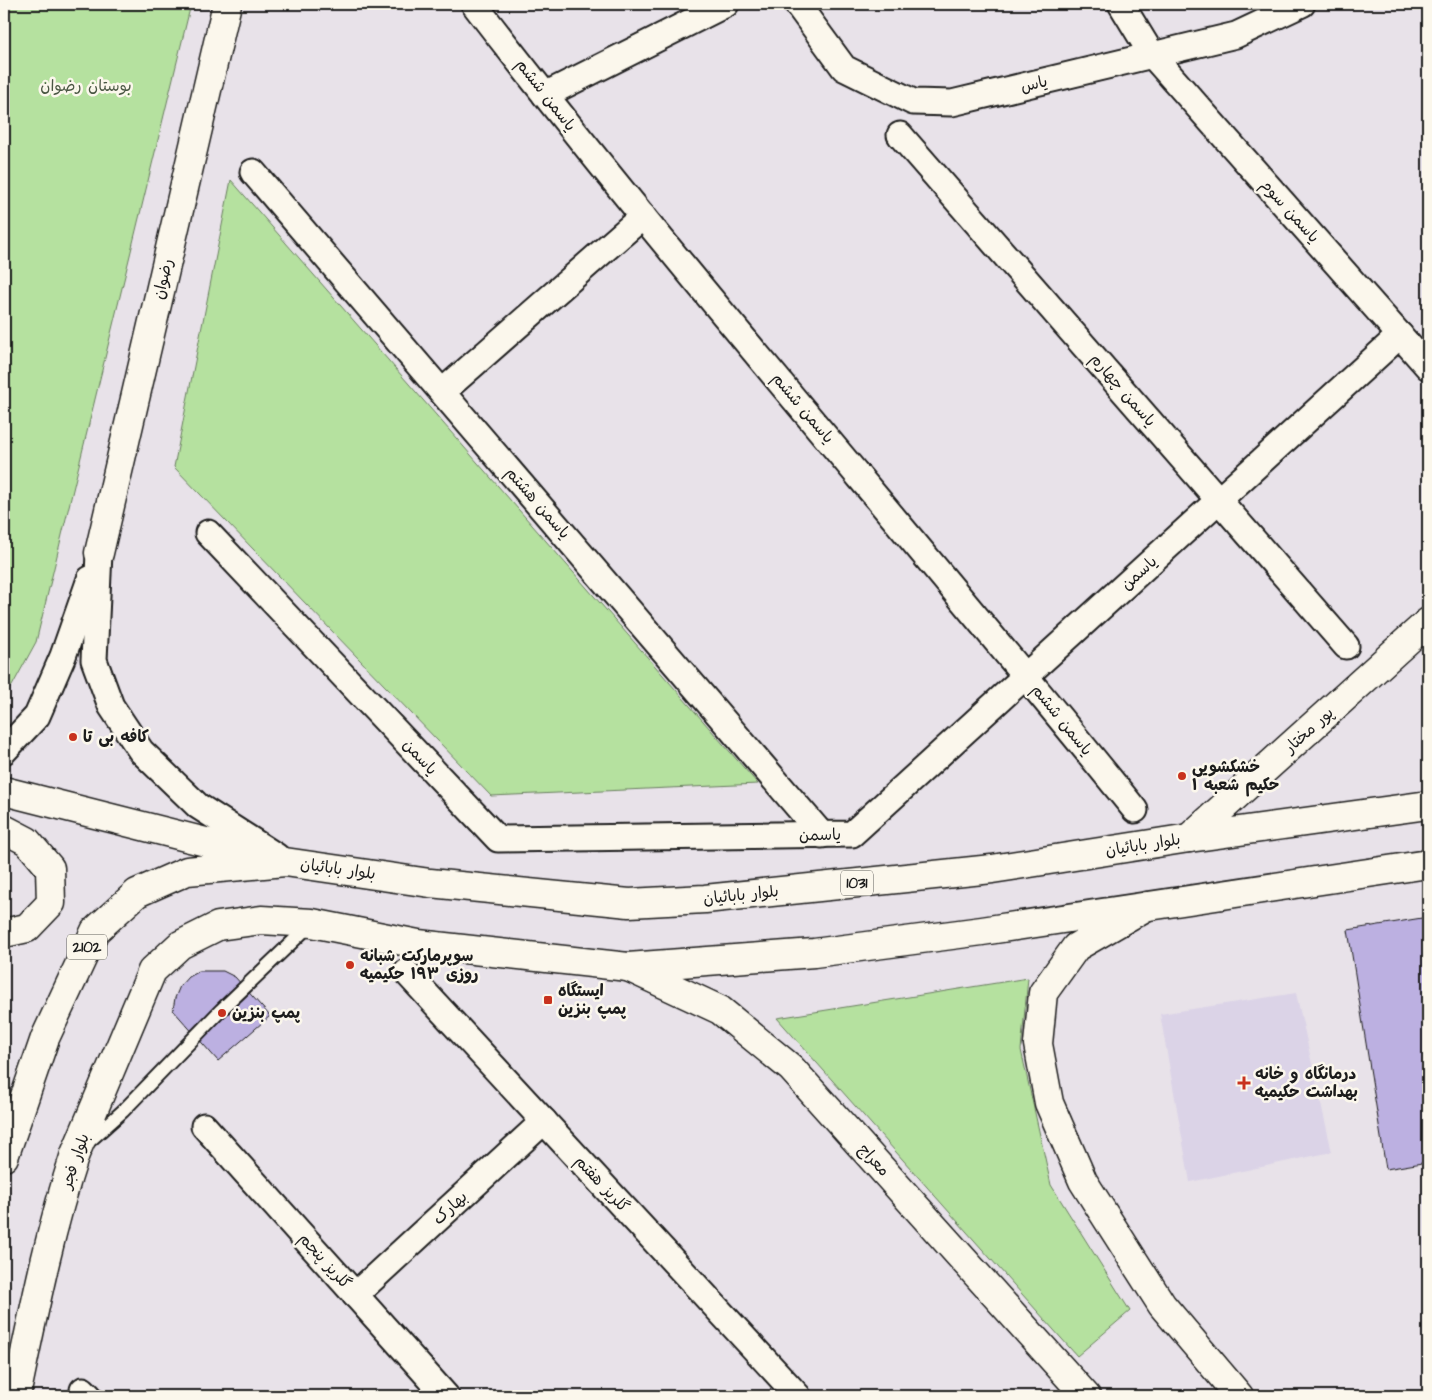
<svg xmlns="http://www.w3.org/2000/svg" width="1432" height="1400" viewBox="0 0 1432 1400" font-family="'Architects Daughter','Playpen Sans Arabic',sans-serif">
  <rect width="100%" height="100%" fill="#e8e2e9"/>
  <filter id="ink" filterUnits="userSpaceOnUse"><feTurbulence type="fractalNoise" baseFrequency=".02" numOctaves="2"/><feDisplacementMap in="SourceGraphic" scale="10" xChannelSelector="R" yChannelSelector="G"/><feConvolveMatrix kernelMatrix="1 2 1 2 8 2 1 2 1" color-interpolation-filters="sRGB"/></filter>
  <g filter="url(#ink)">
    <!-- built -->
    <path fill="#dbd3e7" d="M1296,993L1332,1152L1190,1182L1160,1014Z"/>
    <!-- green -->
    <g fill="#b5e19f" stroke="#687e5e">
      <path d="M4,4H191L36,642L12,686L4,692Z"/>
      <path d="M231,180L758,784L491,796L174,467Z"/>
      <path d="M1028,978L1021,1050L1051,1185L1130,1311L1077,1356L777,1018Z"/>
    </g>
    <!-- building -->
    <g fill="#bcb0e1" stroke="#1c1c1c">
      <path d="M1428,917V1162L1386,1169L1348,930Z"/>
      <path d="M199,971H223L235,977L270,1016L218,1061L173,1010L175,998L180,986L188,977Z"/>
    </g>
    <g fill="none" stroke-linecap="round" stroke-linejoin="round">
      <!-- service casing -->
      <g stroke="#1c1c1c" stroke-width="16">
        <path id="service" d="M86,1144L123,1111L221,1010L311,924"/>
      </g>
      <!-- minor casing -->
      <g stroke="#1c1c1c" stroke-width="29">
        <g id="minor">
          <path d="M474,4C686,279 917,540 1135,810"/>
          <path d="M797,4L844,68L913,102L952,103L1236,35L1302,4"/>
          <path d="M1121,4L1152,55L1428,367"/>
          <path d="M545,95L726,4"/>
          <path d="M900,135L1346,646"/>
          <path d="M253,172L822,835"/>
          <path d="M442,392L643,216"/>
          <path d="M208,533L498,839L852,834L1400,335"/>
          <path d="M99,553L94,660L111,706L141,751L198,806L276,856"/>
          <path d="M4,751L37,716L63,656L90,579"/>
          <path d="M406,972L798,1396"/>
          <path d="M204,1126L446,1396"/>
          <path d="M355,1295L544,1121"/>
          <path d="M83,1390L89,1396"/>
        </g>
      </g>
      <!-- secondary casing -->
      <g stroke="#1c1c1c" stroke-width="31">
        <g id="secondary">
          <path d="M99,553L227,4"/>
          <path d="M4,791L281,861"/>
          <path d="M4,829L27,841L50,868L51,903L27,928L4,933"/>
          <path d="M1189,838L1428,622"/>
          <path d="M1147,906L1076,947L1043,993L1038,1044L1049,1103L1083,1181L1162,1305L1239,1396"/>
          <path d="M628,967L720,1010L791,1068L1086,1396"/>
        </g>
      </g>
      <!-- primary casing -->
      <g stroke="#1c1c1c" stroke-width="31">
        <g id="primary">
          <path d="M4,1157L45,1038L95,931L137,893L187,871L285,862L430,883L629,903L705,899L992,869L1189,838L1428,805"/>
          <path d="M16,1396C33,1315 49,1233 75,1154L152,971L180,945L218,926L261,920L312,923L418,944L628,967L814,953L982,931L1428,864"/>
        </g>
      </g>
      <!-- service -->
      <use href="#service" stroke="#fbf7ec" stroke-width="12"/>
      <!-- minor -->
      <use href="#minor" stroke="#fbf7ec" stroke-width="25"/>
      <!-- secondary -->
      <use href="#secondary" stroke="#fbf7ec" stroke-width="28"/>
      <!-- primary -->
      <use href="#primary" stroke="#fbf7ec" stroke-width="28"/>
    </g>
  </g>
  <!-- markers -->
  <g fill="#c8321e" stroke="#fbf7ec" stroke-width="2">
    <circle cx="73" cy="737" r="5"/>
    <circle cx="1182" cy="776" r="5"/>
    <circle cx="350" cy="965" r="5"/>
    <rect x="543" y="995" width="10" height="10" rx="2.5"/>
    <circle cx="222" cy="1013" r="5"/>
    <path d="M1241.5 1075.5h5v5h5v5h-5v5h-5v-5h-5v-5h5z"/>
  </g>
  <g text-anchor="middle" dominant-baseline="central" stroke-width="5" stroke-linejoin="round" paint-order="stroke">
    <!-- shield labels -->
    <g fill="#fbf7ec" stroke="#5f5e5a" stroke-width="1">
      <rect x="841" y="870.5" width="32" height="25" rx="4"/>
      <rect x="67" y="934.5" width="40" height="25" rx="4"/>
    </g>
    <g font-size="15" font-weight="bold" fill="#1c1c1c">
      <text x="857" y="883">1031</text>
      <text x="87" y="947">2102</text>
    </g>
    <!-- street labels -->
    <g font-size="16" fill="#1c1c1c" stroke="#fbf7ec">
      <text transform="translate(1034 84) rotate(-13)">یاس</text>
      <text transform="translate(546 95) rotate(52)">یاسمن ششم</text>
      <text transform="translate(1290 211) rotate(48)">یاسمن سوم</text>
      <text transform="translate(163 279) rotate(-77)">رضوان</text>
      <text transform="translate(1123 390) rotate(49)">یاسمن چهارم</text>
      <text transform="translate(803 408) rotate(50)">یاسمن ششم</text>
      <text transform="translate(538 503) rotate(49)">یاسمن هشتم</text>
      <text transform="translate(1139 573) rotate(-42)">یاسمن</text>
      <text transform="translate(1062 720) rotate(51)">یاسمن ششم</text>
      <text transform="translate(1309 730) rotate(-42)">پور مختار</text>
      <text transform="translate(420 757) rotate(47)">یاسمن</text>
      <text transform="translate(820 835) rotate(-1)">یاسمن</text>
      <text transform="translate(1143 845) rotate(-9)">بلوار بابائیان</text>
      <text transform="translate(338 869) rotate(8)">بلوار بابائیان</text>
      <text transform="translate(741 895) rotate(-6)">بلوار بابائیان</text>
      <text transform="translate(874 1160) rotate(48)">معراج</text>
      <text transform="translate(75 1161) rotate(-71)">بلوار فجر</text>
      <text transform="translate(602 1184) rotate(47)">گلریز هفتم</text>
      <text transform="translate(450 1208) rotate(-43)">بهارک</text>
      <text transform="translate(325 1261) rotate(48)">گلریز پنجم</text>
    </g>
    <!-- park labels -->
    <g font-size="16" fill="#4a5743" stroke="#fbf7ec">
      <text x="86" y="86">بوستان رضوان</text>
    </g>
    <!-- poi labels -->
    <g font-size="16" font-weight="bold" fill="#1c1c1c" stroke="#fbf7ec" text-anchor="start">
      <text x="83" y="737">کافه بی تا</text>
      <text x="1192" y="767">خشکشویی<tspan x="1192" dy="18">حکیم شعبه ۱</tspan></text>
      <text x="360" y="956">سوپرمارکت شبانه<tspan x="360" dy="18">روزی ۱۹۳ حکیمیه</tspan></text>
      <text x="558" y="991">ایستگاه<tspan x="558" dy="18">پمپ بنزین</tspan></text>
      <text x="232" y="1013">پمپ بنزین</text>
      <text x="1255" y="1074">درمانگاه و خانه<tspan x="1255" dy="18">بهداشت حکیمیه</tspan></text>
    </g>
  </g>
  <!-- margin -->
  <rect width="1432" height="1400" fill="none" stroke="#fbf7ec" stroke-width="20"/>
  <rect x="10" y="10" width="1412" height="1380" fill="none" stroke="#1c1c1c" stroke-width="2" filter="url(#ink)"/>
</svg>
